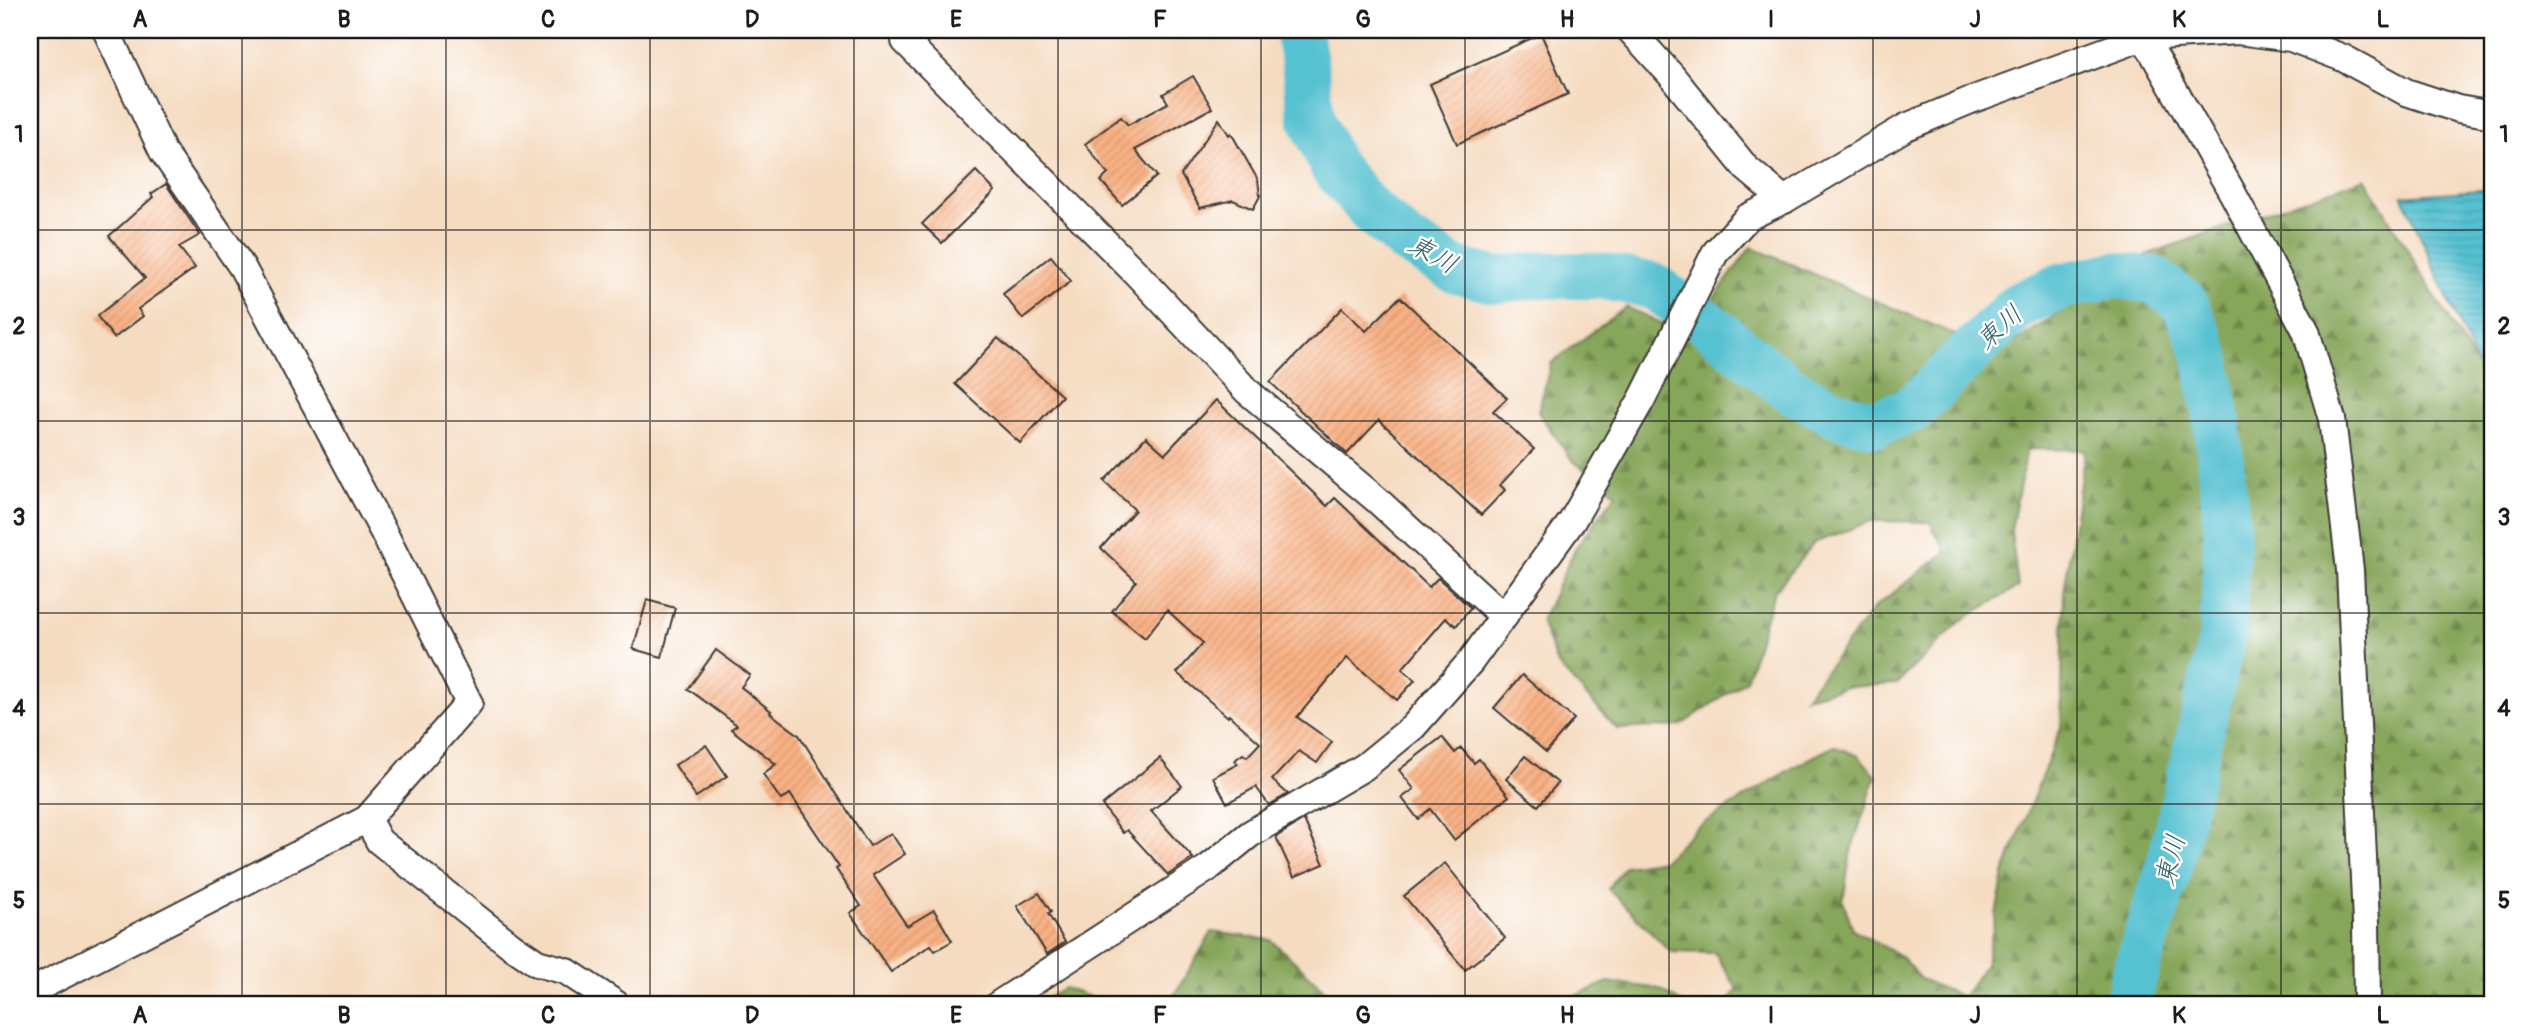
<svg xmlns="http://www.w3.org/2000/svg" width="2523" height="1034" font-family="Pangolin,'Klee One',sans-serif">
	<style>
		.forest { fill: url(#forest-firs); stroke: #51613b; stroke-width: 2 }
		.water { fill: url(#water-rules); stroke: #396e76; stroke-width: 2 }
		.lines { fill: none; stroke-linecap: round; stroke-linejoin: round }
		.river { stroke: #56c1d1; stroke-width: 47 }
		.building { fill: url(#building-hatch) }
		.minor-casing { stroke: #3d3935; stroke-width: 30 }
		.minor { stroke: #fff; stroke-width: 26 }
		.grid { fill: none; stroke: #1c1c1c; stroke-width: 2; stroke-opacity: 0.55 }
		.labels { text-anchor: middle; stroke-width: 5; stroke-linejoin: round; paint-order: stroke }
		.water-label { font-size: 26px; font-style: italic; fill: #335e64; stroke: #fff }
		.neatline { fill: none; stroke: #1c1c1c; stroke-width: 2.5 }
		.grid-label { font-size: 23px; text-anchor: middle; font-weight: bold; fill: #1c1c1c }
	</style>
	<defs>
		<pattern id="forest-firs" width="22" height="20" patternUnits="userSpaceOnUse" patternTransform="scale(1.75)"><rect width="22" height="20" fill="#86a65a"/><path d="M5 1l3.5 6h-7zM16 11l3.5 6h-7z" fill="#6d864a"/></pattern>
		<pattern id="water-rules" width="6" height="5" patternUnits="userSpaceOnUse" patternTransform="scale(1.75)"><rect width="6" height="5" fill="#56c1d1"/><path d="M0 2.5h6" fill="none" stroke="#4aa5b3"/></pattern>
		<pattern id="building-hatch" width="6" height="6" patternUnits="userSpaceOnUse" patternTransform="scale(1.75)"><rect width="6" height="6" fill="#f9b184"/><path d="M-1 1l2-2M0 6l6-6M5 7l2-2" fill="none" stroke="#d59871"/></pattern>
	</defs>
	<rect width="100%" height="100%" fill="#fff"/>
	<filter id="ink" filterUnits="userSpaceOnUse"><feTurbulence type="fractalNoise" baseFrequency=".0143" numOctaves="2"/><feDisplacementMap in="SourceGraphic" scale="14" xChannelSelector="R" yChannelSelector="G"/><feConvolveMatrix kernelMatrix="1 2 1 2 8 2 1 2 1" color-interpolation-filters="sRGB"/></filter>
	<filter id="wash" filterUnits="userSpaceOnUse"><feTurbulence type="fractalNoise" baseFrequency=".00686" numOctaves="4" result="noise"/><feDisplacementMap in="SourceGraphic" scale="28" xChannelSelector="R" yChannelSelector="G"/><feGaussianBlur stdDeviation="1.57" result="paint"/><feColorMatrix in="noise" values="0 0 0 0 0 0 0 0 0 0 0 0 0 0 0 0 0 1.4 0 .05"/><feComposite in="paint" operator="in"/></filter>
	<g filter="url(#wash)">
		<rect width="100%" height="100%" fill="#f5dcc1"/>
		<g class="forest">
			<path d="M 2365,178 L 2493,394 L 2493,1004 L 1726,1004 L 1737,989 L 1715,953 L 1671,952 L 1608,889 L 1625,866 L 1664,860 L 1697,827 L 1797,765 L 1834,746 L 1859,756 L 1876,776 L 1851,851 L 1843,901 L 1853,929 L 1902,957 L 1920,979 L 1963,997 L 1986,963 L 2005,870 L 2061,727 L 2064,592 L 2085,450 L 2027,449 L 2011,530 L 2018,587 L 1961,621 L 1896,684 L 1847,687 L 1805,697 L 1875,607 L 1946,552 L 1930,522 L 1871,521 L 1814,543 L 1774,592 L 1746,680 L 1680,726 L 1617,729 L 1557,664 L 1541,621 L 1576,547 L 1616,494 L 1572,460 L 1538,412 L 1551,363 L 1626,307 L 1687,335 L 1751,247 L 1998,353 L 2149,254 Z"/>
			<path d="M 1212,932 L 1271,940 L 1323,988 L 1332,1004 L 1174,1004 L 1173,997 Z"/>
			<path d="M 1608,982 L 1660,989 L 1683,1004 L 1556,1004 Z"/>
			<path d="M 1064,988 L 1102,1001 L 1104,1004 L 1039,1004 Z"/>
		</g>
		<path class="water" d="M 2493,189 L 2493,368 L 2483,379 L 2403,196 Z"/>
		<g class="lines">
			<path class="river" d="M 1297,30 L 1303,53 L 1312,120 L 1333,167 L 1371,211 L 1405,240 L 1455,270 L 1495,280 L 1540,275 L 1602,276 L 1653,286 L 1708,324 L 1791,390 L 1837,414 L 1875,424 L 1914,408 L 2019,305 L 2062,286 L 2114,275 L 2154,280 L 2184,302 L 2205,349 L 2216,413 L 2227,528 L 2223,634 L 2169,868 L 2133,980 L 2128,1004"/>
		</g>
		<g id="blocks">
			<g class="building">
				<path d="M 1541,34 L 1568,94 L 1457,144 L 1430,84 Z"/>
				<path d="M 1193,76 L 1212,108 L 1135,150 L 1157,176 L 1122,205 L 1101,181 L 1108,174 L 1085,144 L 1121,117 L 1128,125 L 1168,103 L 1163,94 Z"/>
				<path d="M 1219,119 L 1229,135 L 1231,133 L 1258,180 L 1260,196 L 1253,209 L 1233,200 L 1200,208 L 1181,175 Z"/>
				<path d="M 976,171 L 995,191 L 942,243 L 922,224 Z"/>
				<path d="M 166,184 L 200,235 L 179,247 L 195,268 L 138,309 L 143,316 L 114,338 L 97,316 L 145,278 L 109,236 L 153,197 L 151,194 Z"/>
				<path d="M 1051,256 L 1071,281 L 1023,319 L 1003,294 Z"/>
				<path d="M 1400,297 L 1507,398 L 1493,411 L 1534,449 L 1500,485 L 1505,490 L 1481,515 L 1379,420 L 1347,454 L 1270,382 L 1342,308 L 1366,331 Z"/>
				<path d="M 998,338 L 1062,396 L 1020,443 L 955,384 Z"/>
				<path d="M 1216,400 L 1327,506 L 1335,498 L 1429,587 L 1438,578 L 1471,608 L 1456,626 L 1446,618 L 1402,669 L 1415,680 L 1397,700 L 1347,658 L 1297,717 L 1332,742 L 1317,763 L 1299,751 L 1272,780 L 1288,794 L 1269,805 L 1256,787 L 1227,803 L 1213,777 L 1238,764 L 1235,760 L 1243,754 L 1247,757 L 1260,743 L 1229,715 L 1228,717 L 1177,673 L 1203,643 L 1167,610 L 1145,638 L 1112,611 L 1136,581 L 1101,548 L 1135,510 L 1104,481 L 1146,437 L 1165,454 Z"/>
				<path d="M 647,600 L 675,608 L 662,657 L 633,649 Z"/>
				<path d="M 716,650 L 750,675 L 741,687 L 771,711 L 770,713 L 799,735 L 870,846 L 891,833 L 905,854 L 873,875 L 907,926 L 934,910 L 952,941 L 935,951 L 931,945 L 891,972 L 850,913 L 861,906 L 836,869 L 839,867 L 790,794 L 781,800 L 763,774 L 776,764 L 731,729 L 737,725 L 688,689 Z"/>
				<path d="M 1522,675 L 1574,719 L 1546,752 L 1494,708 Z"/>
				<path d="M 1442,737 L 1455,753 L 1461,748 L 1474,763 L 1479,759 L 1509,796 L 1454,840 L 1430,809 L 1418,819 L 1402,798 L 1414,789 L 1399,770 Z"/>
				<path d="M 706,745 L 727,776 L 696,797 L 675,765 Z"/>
				<path d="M 1525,756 L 1558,783 L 1538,806 L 1506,779 Z"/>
				<path d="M 1160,758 L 1182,786 L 1151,811 L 1193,858 L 1168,875 L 1127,830 L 1123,833 L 1102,805 Z"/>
				<path d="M 1304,820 L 1324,864 L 1294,877 L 1276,837 Z"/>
				<path d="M 1445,863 L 1505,938 L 1465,970 L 1404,896 Z"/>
				<path d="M 1039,893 L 1051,912 L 1048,914 L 1065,942 L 1047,954 L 1017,906 Z"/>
			</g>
		</g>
	</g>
	<g filter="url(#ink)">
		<use href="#blocks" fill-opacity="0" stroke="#3d3935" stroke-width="2"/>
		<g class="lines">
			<defs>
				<g id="minor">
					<path d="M 920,30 L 905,41 L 1136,273 L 1247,391 L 1377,500 L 1504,617"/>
					<path d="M 1630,30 L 1671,75 L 1746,168 L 1784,200"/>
					<path d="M 2140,30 L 2232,192 L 2306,331 L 2332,419 L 2350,570 L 2366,923 L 2367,1004"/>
					<path d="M 367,819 L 379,841 L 512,946 L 537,963 L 566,971 L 616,1004"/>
					<path d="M 30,992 L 367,819 L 469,703 L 384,533 L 242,267 L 163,152 L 106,30"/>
					<path d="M 999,1004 L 1208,868 L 1250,834 L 1364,767 L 1413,727 L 1471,661 L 1572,521 L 1642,399 L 1715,253 L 1748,217 L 1784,200 L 1906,127 L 1971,100 L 2144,37 L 2238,31 L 2291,38 L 2343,58 L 2406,92 L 2458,109 L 2493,115"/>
				</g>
			</defs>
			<use href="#minor" class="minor-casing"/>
			<use href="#minor" class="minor"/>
		</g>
	</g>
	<path class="grid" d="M 242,30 L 242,1004M 446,30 L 446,1004M 650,30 L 650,1004M 854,30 L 854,1004M 1058,30 L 1058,1004M 1261,30 L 1261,1004M 1465,30 L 1465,1004M 1669,30 L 1669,1004M 1873,30 L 1873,1004M 2077,30 L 2077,1004M 2281,30 L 2281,1004M 30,230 L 2493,230M 30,421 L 2493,421M 30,613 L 2493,613M 30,804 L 2493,804"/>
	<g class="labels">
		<g class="water-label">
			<text transform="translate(1433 254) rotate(29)" y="9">東川</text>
			<text transform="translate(1999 327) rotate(-42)" y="9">東川</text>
			<text transform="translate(2170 860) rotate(-76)" y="9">東川</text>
		</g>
	</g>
	<rect width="2523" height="1034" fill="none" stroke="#fff" stroke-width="77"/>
	<rect x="38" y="38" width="2446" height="958" class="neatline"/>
	<g class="grid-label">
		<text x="140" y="27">A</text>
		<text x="344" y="27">B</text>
		<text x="548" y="27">C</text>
		<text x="752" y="27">D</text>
		<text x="956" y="27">E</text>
		<text x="1160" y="27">F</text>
		<text x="1363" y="27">G</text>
		<text x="1567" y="27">H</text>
		<text x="1771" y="27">I</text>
		<text x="1975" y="27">J</text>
		<text x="2179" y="27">K</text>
		<text x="2383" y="27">L</text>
		<text x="19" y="142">1</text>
		<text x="2504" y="142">1</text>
		<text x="19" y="334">2</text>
		<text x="2504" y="334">2</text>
		<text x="19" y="525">3</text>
		<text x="2504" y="525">3</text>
		<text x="19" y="716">4</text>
		<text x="2504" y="716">4</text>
		<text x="19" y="908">5</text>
		<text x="2504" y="908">5</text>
		<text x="140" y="1023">A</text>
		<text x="344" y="1023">B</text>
		<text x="548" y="1023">C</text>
		<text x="752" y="1023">D</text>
		<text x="956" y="1023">E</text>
		<text x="1160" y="1023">F</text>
		<text x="1363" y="1023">G</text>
		<text x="1567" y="1023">H</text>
		<text x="1771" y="1023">I</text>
		<text x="1975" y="1023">J</text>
		<text x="2179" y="1023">K</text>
		<text x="2383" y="1023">L</text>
	</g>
</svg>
